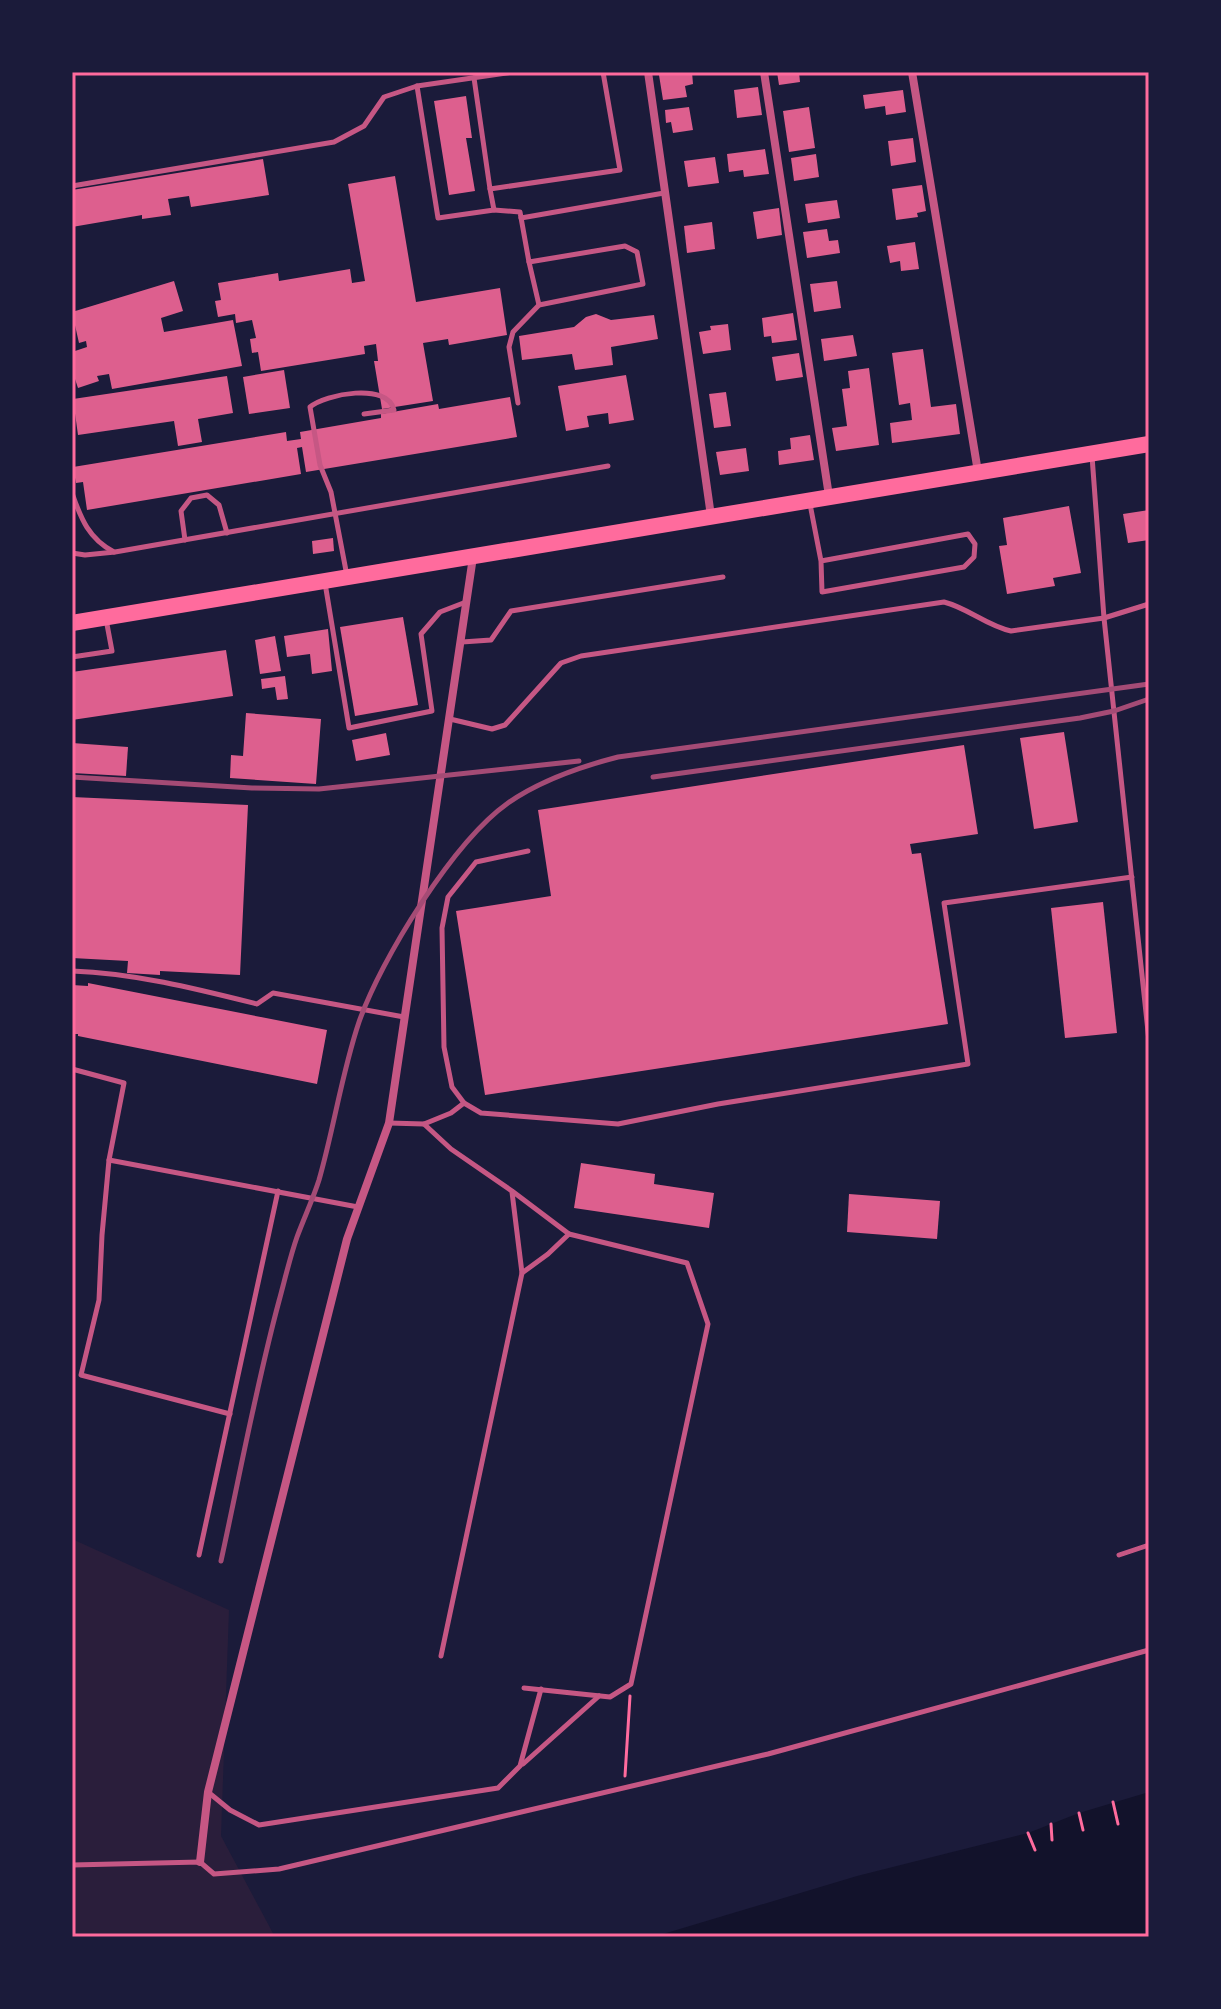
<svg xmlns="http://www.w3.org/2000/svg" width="1221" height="2009" font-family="'Titillium Web',sans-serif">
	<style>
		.green { fill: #2a1e3b }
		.water { fill: #12122b }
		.building { fill: #dd5f8e }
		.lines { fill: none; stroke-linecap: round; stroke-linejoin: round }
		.path { stroke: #ff6b9d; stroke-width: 3 }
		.service { stroke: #c65784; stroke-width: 5 }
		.minor { stroke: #c65784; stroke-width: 8 }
		.primary { stroke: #ff6b9d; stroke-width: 16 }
		.rail { stroke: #a44b75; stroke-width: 5 }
		.neatline { fill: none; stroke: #ff6b9d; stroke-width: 3 }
	</style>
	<rect width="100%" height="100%" fill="#1b1b3a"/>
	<path class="green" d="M 72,1539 L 229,1610 L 221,1836 L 275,1937 L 72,1937 Z"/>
	<path class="water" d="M 1149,1792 L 1149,1937 L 653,1937 L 857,1876 L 1028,1833 L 1079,1813 Z"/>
	<g class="building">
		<path d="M 679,72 L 692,72 L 693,84 L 685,86 L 687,97 L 663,100 L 659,75 Z"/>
		<path d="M 777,72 L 799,72 L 800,82 L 779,85 Z"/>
		<path d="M 758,87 L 762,115 L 737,118 L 734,90 Z"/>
		<path d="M 903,90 L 906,112 L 886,115 L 885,106 L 865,109 L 863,95 Z"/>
		<path d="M 466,96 L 472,138 L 466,138 L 475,191 L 449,195 L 434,101 Z"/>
		<path d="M 689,107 L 693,130 L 673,133 L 671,122 L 666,123 L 665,110 Z"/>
		<path d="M 809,107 L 815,148 L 789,152 L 783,111 Z"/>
		<path d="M 913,138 L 916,162 L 891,166 L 888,141 Z"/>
		<path d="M 765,149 L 769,174 L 744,177 L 743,170 L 729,172 L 727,154 Z"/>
		<path d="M 816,154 L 819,177 L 794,181 L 791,158 Z"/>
		<path d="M 715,157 L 719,183 L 688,187 L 684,161 Z"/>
		<path d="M 263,159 L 269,195 L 191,207 L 189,196 L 168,199 L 171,215 L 142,219 L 142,215 L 72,227 L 72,190 Z"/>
		<path d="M 395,176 L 416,302 L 500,288 L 507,335 L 449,345 L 448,339 L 423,343 L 433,401 L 382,409 L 374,361 L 378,361 L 376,344 L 364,346 L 365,354 L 261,371 L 258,352 L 252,353 L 250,339 L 256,338 L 252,320 L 236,323 L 235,314 L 218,317 L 215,301 L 221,300 L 218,283 L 278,273 L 279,281 L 350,269 L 352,283 L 365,281 L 348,184 Z"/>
		<path d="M 922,185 L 926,211 L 917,213 L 918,217 L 896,220 L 892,189 Z"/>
		<path d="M 837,200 L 840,218 L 808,223 L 805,204 Z"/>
		<path d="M 779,208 L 782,235 L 757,239 L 753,212 Z"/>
		<path d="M 712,222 L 715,249 L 687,253 L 684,226 Z"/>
		<path d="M 827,229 L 829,241 L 838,240 L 840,253 L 807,258 L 803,232 Z"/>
		<path d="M 915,242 L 919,269 L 901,271 L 900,261 L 890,263 L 887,246 Z"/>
		<path d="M 174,281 L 183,311 L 161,318 L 164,332 L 233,320 L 242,366 L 112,389 L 109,374 L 97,376 L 99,381 L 78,388 L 72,370 L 72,352 L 87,347 L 86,341 L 79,343 L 72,312 Z"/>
		<path d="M 837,281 L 841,308 L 814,312 L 810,284 Z"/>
		<path d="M 793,313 L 797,340 L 772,343 L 771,336 L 764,337 L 762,318 Z"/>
		<path d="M 596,314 L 611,320 L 654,315 L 658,339 L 611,347 L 613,365 L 575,370 L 572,354 L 522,360 L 519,336 L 574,327 L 586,317 Z"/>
		<path d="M 728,324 L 731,350 L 703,354 L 699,332 L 711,330 L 710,326 Z"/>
		<path d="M 853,335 L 857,356 L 824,361 L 821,339 Z"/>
		<path d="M 923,349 L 931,407 L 956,404 L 960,434 L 892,443 L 890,423 L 912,420 L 910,403 L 899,405 L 892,353 Z"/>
		<path d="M 799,353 L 803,377 L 776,381 L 772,357 Z"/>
		<path d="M 869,368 L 879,445 L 836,451 L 832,428 L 847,426 L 842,389 L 850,388 L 848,371 Z"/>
		<path d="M 284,370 L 290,408 L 249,414 L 243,377 Z"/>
		<path d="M 626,375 L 634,420 L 609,424 L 608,413 L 587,416 L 589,427 L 566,431 L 558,386 Z"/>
		<path d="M 227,376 L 233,413 L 198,419 L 202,442 L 178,446 L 174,421 L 78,435 L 73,399 Z"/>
		<path d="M 726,392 L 731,426 L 714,428 L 709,394 Z"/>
		<path d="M 510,397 L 517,437 L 306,472 L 302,447 L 297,448 L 301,474 L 87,510 L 83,482 L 76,483 L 73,467 L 286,432 L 287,441 L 301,439 L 300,432 L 381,418 L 381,414 L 438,404 L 439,409 Z"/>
		<path d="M 810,435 L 814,460 L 779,465 L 778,451 L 791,449 L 790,438 Z"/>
		<path d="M 746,448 L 749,471 L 720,475 L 716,452 Z"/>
		<path d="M 1069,506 L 1081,573 L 1053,578 L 1055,586 L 1007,594 L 999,546 L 1007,545 L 1003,518 Z"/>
		<path d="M 1149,510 L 1149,540 L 1128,543 L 1123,514 Z"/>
		<path d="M 333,538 L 334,551 L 313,554 L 312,541 Z"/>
		<path d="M 403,617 L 418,705 L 355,716 L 340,627 Z"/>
		<path d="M 328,629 L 332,671 L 312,674 L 310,654 L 287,657 L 284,636 Z"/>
		<path d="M 275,636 L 281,671 L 260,674 L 255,640 Z"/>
		<path d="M 226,650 L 233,696 L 72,720 L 72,672 Z"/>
		<path d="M 285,676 L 288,699 L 277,700 L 275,687 L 262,689 L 261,679 Z"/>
		<path d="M 246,713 L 321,719 L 316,784 L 230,778 L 231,755 L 243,756 Z"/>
		<path d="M 1064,732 L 1078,822 L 1034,829 L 1020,738 Z"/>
		<path d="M 386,733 L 390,755 L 356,761 L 352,740 Z"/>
		<path d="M 72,743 L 128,747 L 126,776 L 72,773 Z"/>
		<path d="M 964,745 L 978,834 L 910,844 L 912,854 L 921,853 L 948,1024 L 485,1095 L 456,911 L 551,896 L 538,810 Z"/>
		<path d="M 72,797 L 248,805 L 240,975 L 160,971 L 160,975 L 127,973 L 128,961 L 72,958 Z"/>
		<path d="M 1103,902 L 1117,1033 L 1065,1038 L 1051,908 Z"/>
		<path d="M 88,983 L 327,1030 L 317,1084 L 78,1036 L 78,1034 L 72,1034 L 72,985 L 88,986 Z"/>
		<path d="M 581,1163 L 655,1174 L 654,1184 L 714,1193 L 709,1228 L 574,1208 Z"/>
		<path d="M 849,1194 L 940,1201 L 937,1239 L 847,1232 Z"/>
	</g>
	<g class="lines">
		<g class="path">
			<path d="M 625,1776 L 630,1696"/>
			<path d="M 1113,1802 L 1118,1824"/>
			<path d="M 1079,1813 L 1083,1830"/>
			<path d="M 1051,1824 L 1052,1840"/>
			<path d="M 1028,1833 L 1035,1850"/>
		</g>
		<g class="service">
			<path d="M 474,78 L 490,189 L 620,170 L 603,72"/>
			<path d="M 417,86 L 438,218 L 494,210 L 490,189"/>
			<path d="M 72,186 L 334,142 L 364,126 L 384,97 L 417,86 L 513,72"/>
			<path d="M 494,210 L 520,212 L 529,262 L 625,246 L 637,252 L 643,284 L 539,305 L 513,332 L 509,347 L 518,403"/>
			<path d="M 521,218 L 664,193"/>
			<path d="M 529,262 L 539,305"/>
			<path d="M 1092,456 L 1104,618 L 1149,1041"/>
			<path d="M 72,493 C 81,519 89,539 114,552"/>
			<path d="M 810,504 L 821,561 L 822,592 L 964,567 L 974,557 L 975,544 L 968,534 L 821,561"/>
			<path d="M 185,540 L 181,511 L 191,498 L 207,495 L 219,505 L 227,533"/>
			<path d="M 72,553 L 85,555 L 115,552 L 608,466"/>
			<path d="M 347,576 L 331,492 L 320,465 L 310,407 C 325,394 388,382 394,410 L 364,414"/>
			<path d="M 325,583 L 349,728 L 432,711 L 421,634 L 440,612 L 466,602"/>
			<path d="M 462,642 L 491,640 L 511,611 L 723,577"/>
			<path d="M 72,657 L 112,651 L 106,619"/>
			<path d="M 450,719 L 492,729 L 505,725 L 561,663 L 581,656 L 944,602 C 968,608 987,626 1011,631 L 1104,618 L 1149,604"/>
			<path d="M 72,971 C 134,973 197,989 257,1004 L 273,993 L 404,1017"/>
			<path d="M 72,1069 L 124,1083 L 109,1160 L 358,1207"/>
			<path d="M 464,1103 L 452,1087 L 444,1047 L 442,928 L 448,897 L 476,862 L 528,851"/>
			<path d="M 389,1123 L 424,1124 L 451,1149 L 512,1191 L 569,1234 L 687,1263 L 708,1324 L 631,1684 L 610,1697 L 524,1688"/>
			<path d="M 424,1124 L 451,1113 L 464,1103 L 481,1113 L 618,1124 L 718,1104 L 968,1064 L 944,903 L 1132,877"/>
			<path d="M 109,1160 L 102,1235 L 99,1300 L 81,1375 L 230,1414"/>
			<path d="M 512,1192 L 522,1273 L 548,1254 L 569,1234"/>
			<path d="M 199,1555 L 278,1191"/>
			<path d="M 1119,1555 L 1149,1545"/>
			<path d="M 441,1656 L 522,1273"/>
			<path d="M 523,1764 L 599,1696"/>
			<path d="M 208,1792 L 230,1810 L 259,1825 L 498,1788 L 520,1766 L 541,1689"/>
			<path d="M 72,1865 L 200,1862 L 214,1874 L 279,1869 L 768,1754 L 1149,1650"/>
		</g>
		<g class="minor">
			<path d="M 648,72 L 711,516"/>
			<path d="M 764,72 L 829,496"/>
			<path d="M 912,72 L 978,472"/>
			<path d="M 200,1862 L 208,1792 L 347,1239 L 389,1123 L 473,557"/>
		</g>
		<path class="primary" d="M 72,623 L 1149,444"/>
		<g class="rail">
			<path d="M 72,777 L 252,788 L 319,789 L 579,761"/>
			<path d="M 653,777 L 1080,718 L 1114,711 L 1149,699"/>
			<path d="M 221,1561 C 240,1474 256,1386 279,1301 C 285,1279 290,1257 297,1237 C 304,1218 313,1199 319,1180 C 334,1128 342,1072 359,1022 C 381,959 453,842 508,803 C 541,780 579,767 618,757 L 1149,684"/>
		</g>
	</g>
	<rect width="1221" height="2009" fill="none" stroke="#1b1b3a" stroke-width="148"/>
	<rect x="74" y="74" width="1073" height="1861" class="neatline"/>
</svg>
